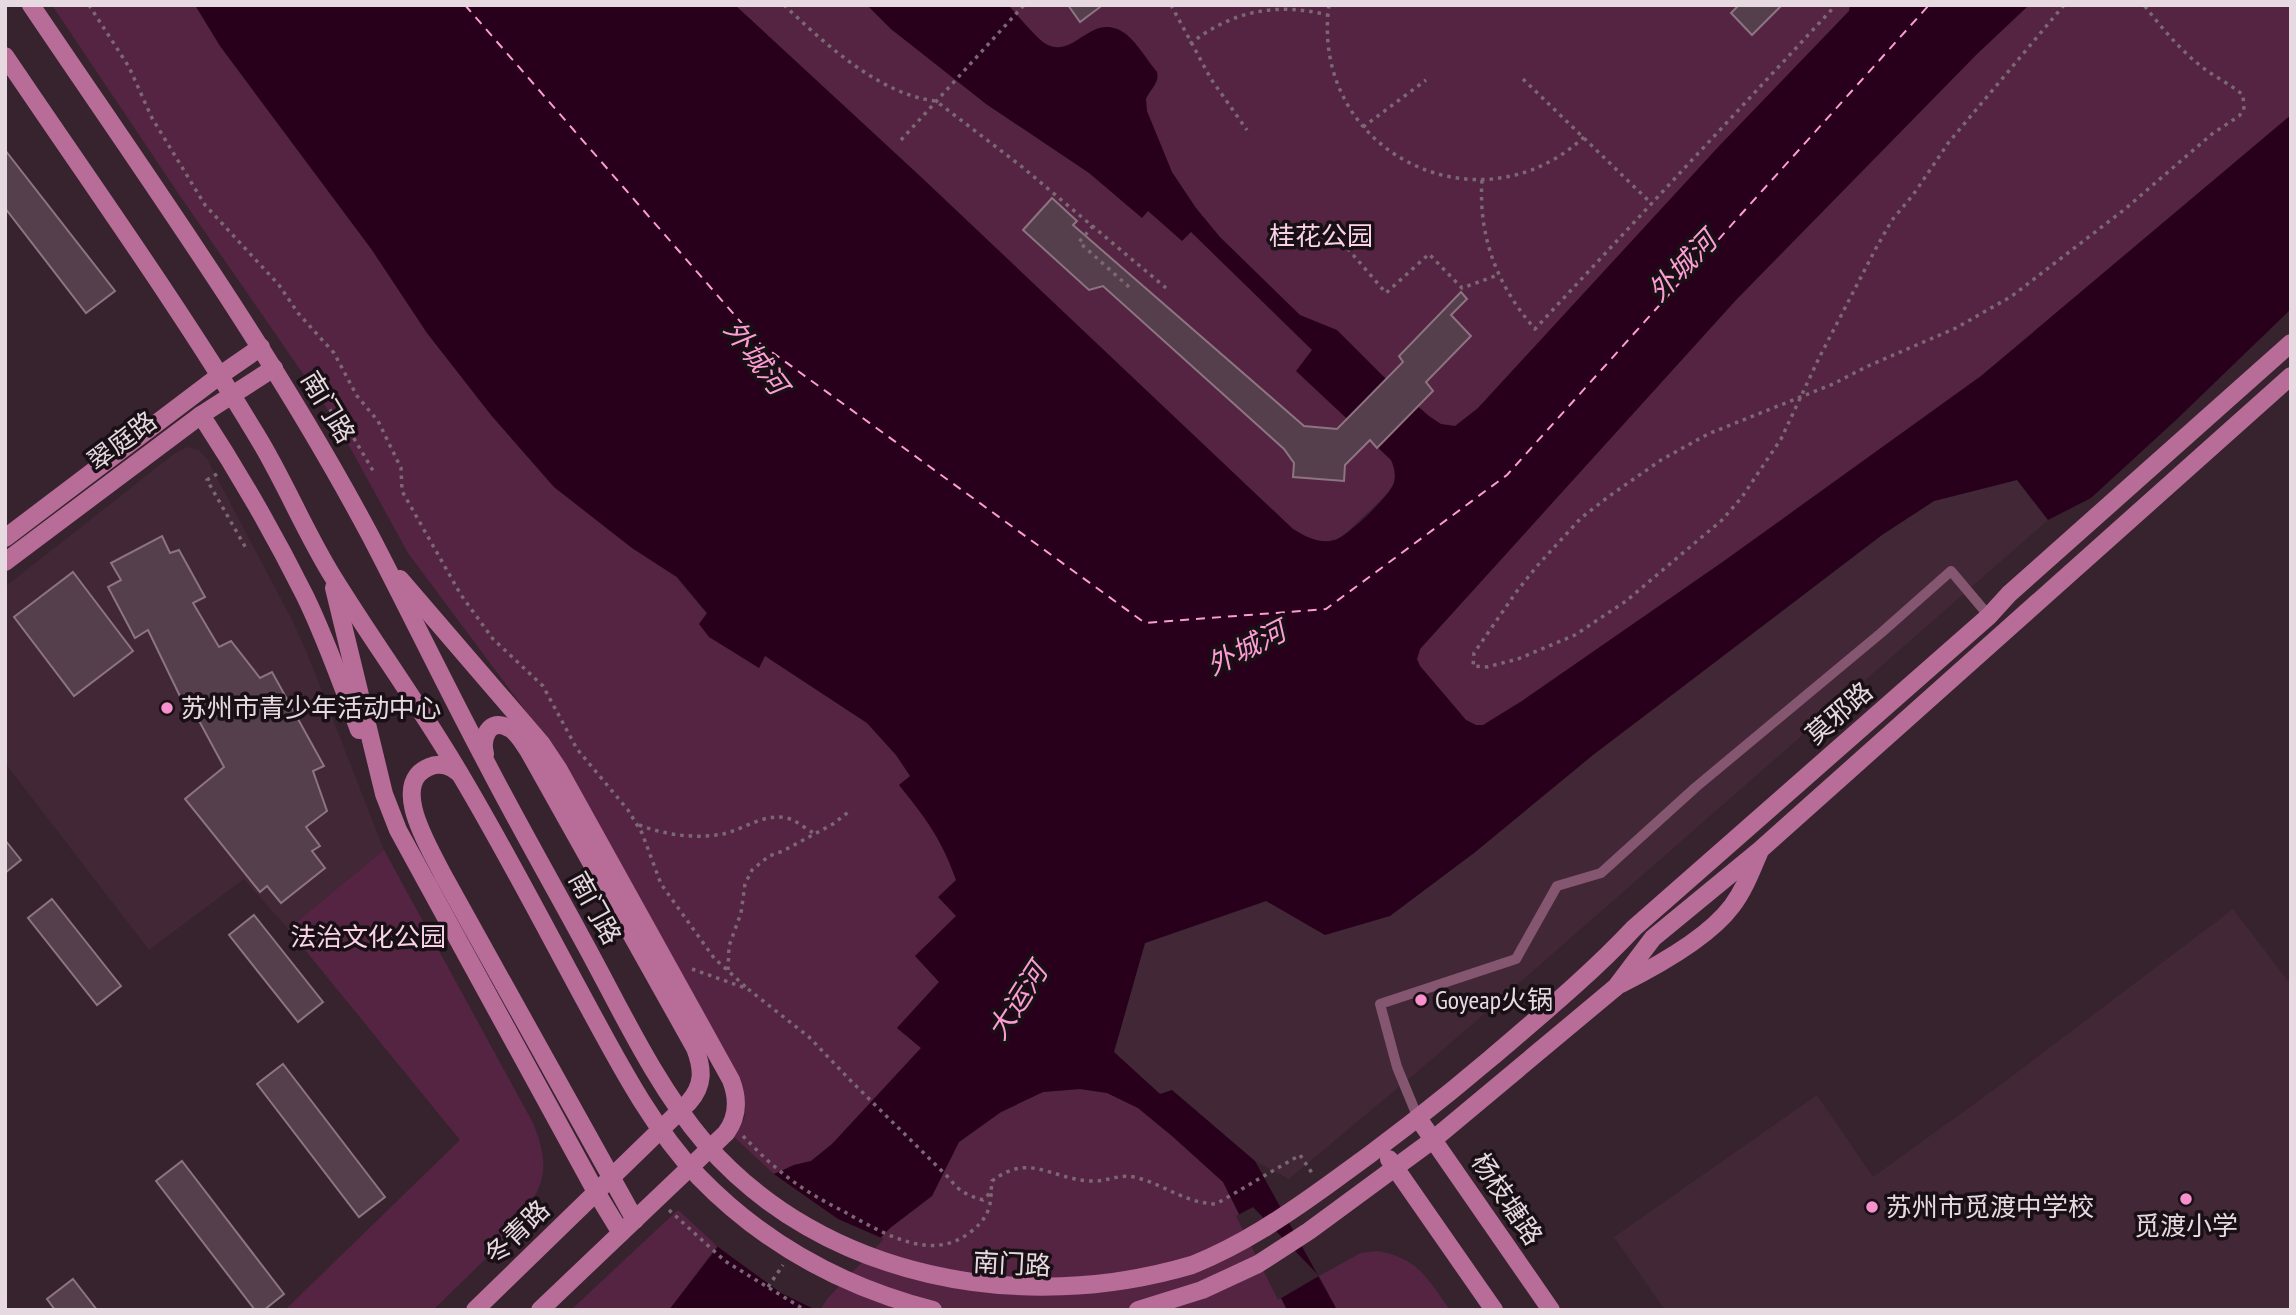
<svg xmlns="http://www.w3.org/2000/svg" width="2296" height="1315" font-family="'PT Sans Narrow','Noto Sans SC',sans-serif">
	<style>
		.built { fill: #422737 }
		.green { fill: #562443 }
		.water { fill: #29001b }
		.pier { fill: #37232e }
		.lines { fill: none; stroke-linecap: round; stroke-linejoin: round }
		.ferry { stroke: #fb9cd3; stroke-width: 2; stroke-dasharray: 9 7; stroke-linecap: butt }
		.building { fill: #563f4c; stroke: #8c7481; stroke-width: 2 }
		.path { stroke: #7a6872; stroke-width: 3.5; stroke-dasharray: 3.5 5; stroke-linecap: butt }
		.lane { stroke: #855670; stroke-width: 10 }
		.secondary { stroke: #b76d98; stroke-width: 18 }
		.poi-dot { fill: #f790cd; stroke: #191015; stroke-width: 2.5 }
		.labels { text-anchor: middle; stroke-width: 7; stroke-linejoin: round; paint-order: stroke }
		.park-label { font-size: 26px; fill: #fad2e7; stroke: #191015 }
		.street-label { font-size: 26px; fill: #e7d9e0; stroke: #191015 }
		.poi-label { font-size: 26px; fill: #e7d9e0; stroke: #191015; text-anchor: start }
		.water-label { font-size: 28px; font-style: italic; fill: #fb9cd3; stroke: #191015 }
	</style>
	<rect width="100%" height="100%" fill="#37232e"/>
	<g class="built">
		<path d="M 187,447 L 199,450 L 207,459 L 291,618 L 307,653 L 384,850 L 288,929 L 244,879 L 149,950 L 5,763 L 5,587 L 174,454 Z"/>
		<path d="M 2017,480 L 2048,520 L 1437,1055 L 1289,1179 L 1255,1161 L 1172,1090 L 1160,1094 L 1114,1052 L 1145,943 L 1267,901 L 1325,935 L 1474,853 L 1593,755 L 1882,535 L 1934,501 Z"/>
		<path d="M 2233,909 L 2291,985 L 2291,1310 L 1665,1310 L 1614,1237 L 1817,1095 L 1873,1177 L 1995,1089 Z"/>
	</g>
	<g class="green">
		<path d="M 52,5 L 195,5 L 220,46 L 372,250 L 427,333 L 491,415 L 554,487 L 632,548 L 676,577 L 707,614 L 759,668 L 765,656 L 867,723 L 896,755 L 911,776 L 899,785 L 929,821 L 948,857 L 956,880 L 956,916 L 939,982 L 897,1028 L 921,1048 L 832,1144 L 811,1161 L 794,1165 L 774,1174 L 731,1134 C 742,1124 748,1120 743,1104 L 540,730 L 408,553 L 335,420 L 176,190 Z"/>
		<path d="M 735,5 L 867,5 L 891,29 L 918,50 L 955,5 L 1850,5 L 1849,11 L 1478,408 L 1345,534 C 1328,547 1310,540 1293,529 L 921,177 Z"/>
		<path d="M 2029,5 L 2291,5 L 2291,115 L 1981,376 L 1724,561 L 1522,701 L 1483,725 L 1476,725 L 1466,720 L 1420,666 L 1417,659 L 1420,649 L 1736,300 L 1976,55 Z"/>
		<path d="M 384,850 L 534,1125 C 540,1142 546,1159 542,1177 C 533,1219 464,1279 433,1310 L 285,1310 L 460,1140 L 288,929 Z"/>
		<path d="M 1080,1089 L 1107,1093 L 1138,1108 L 1172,1136 L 1223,1182 L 1287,1310 L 816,1310 L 826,1296 L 890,1228 L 932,1196 L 958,1143 L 1001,1112 L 1043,1092 Z"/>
		<path d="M 678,1210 L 717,1246 L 669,1310 L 571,1310 Z"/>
		<path d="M 1377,1251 C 1418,1258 1427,1278 1450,1310 L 1337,1310 L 1319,1276 L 1361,1253 Z"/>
	</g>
	<path class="water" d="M 195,5 L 735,5 L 921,177 L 1293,529 C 1306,537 1319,544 1335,540 C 1348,536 1391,495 1394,482 C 1396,474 1394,467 1391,460 L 1296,371 L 1312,350 L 1191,232 L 1182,241 L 1148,211 L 1142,218 L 1089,173 L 986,104 L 891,29 L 867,5 L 1008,5 C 1017,14 1036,38 1046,44 C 1076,60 1091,9 1126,34 C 1138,44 1147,60 1157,72 C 1160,83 1150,89 1146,99 L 1147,111 L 1172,172 L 1196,208 L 1220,237 L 1300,315 L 1337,330 L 1383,376 L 1429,416 L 1441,424 L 1455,426 L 1478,408 L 1720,145 L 1849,11 L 1850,5 L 2029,5 L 1976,55 L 1736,300 L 1420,649 L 1417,659 L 1420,666 L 1466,720 L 1476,725 L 1483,725 L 1522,701 L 1724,561 L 1981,376 L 2291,115 L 2291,309 L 2176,420 L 2091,498 L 2048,520 L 2017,480 L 1934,501 L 1882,535 L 1593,755 L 1474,853 L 1390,916 L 1325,935 L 1266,901 L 1145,943 L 1114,1052 L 1160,1094 L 1172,1090 L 1255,1161 L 1337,1310 L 1287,1310 L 1223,1182 L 1172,1136 L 1138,1108 L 1107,1093 L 1080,1089 L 1043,1092 L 1001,1112 L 959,1142 L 932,1196 L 890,1228 L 826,1296 L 816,1310 L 669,1310 L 774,1174 L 794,1165 L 811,1161 L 832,1144 L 921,1048 L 897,1028 L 939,982 L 915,956 L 956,916 L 938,897 L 956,880 C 942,840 925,817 899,785 L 910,776 L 896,755 L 867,723 L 765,656 L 759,668 L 709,637 L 699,624 L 707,613 L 677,577 L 632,548 L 554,487 L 491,415 L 427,333 L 372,250 L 220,46 Z"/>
	<g class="pier">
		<path d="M 771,1172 L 838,1219 L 884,1239 L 828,1298 L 820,1310 L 816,1310 L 781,1293 L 714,1244 Z"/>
		<path d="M 1253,1207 L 1319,1276 L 1278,1300 L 1236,1216 Z"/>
	</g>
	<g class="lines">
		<path class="ferry" d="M 465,5 L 758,342 L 1145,623 L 1326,609 L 1507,475 L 1929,5"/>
	</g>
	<g class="building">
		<path d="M 1068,5 L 1099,5 L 1100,7 L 1080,22 Z"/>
		<path d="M 1739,5 L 1782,5 L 1752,35 L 1731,13 Z"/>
		<path d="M 5,150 L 115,291 L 86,313 L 5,208 Z"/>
		<path d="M 1052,198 L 1077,221 L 1073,225 L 1304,426 L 1337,429 L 1403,362 L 1399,356 L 1461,292 L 1467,299 L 1451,315 L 1471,336 L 1426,382 L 1433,391 L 1377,448 L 1370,440 L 1345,465 L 1344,481 L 1293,477 L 1294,463 L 1284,449 L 1103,286 L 1089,290 L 1023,230 Z"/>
		<path d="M 162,536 L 170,553 L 179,550 L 205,597 L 193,603 L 219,647 L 231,641 L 260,678 L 272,672 L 324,766 L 313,771 L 327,811 L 306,827 L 320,846 L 312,851 L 325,868 L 281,903 L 267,886 L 260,892 L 185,799 L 224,767 L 197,717 L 191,719 L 148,630 L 135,638 L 108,587 L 121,580 L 111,563 Z"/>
		<path d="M 73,572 L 133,651 L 74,696 L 14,617 Z"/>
		<path d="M 5,840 L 21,860 L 5,873 Z"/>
		<path d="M 52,899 L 121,986 L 97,1005 L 28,918 Z"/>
		<path d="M 254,915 L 323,1002 L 298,1022 L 229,935 Z"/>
		<path d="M 283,1064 L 385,1197 L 359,1217 L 257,1084 Z"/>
		<path d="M 182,1161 L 284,1294 L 264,1310 L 255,1310 L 156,1181 Z"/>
		<path d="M 73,1279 L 97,1310 L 55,1310 L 47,1299 Z"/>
	</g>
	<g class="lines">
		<g class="path">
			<path d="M 89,5 L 129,67 L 152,118 L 205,205 L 279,285 L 298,313 L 334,353 L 357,396 L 378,421 L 401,468 L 402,491 L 461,595 L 493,639 L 543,686 L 577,749 L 628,810 L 642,833 L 661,884 L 714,958 L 748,989"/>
			<path d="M 784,5 C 824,43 880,95 936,101 L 1021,166 L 1166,288"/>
			<path d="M 1171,5 L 1211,79 L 1247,130"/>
			<path d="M 1329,5 C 1309,150 1477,236 1584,137"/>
			<path d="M 2064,5 L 1949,142 L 1913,195 L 1892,220 L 1875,250 L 1819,358 L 1781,439 L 1742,497 L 1722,520 L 1626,601 L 1575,635 L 1518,659 L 1487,667 L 1473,666 L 1474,653 L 1517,591 L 1537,566 L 1581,518 L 1608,497 L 1661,460 L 1708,434 L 1833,384 L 1868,366 L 1956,328 L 2012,296 L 2125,209 L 2212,134 L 2239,116 L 2244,110 L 2243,95 C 2230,84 2215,77 2202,67 C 2180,50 2161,27 2144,5"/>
			<path d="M 1190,44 C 1231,11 1277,2 1327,15"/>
			<path d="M 1523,79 L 1652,204"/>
			<path d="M 1363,127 L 1426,80"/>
			<path d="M 901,140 L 1024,5"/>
			<path d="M 1482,180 C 1478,237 1498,287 1535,329 L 1836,5"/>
			<path d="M 1093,226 L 1079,242 L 1129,287"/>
			<path d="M 1342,242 L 1386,293 L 1429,254 L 1462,288 L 1498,275"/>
			<path d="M 322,416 L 336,408 L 375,474"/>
			<path d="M 217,474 L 207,480 L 247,550"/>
			<path d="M 639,825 C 665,835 695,839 723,834 C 745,829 767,811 790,819 C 798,822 806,829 814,833"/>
			<path d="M 692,969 L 748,989 L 809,1037 L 850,1080 L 950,1179 C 959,1192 969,1196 983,1200 L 991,1192 L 992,1181 C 1030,1152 1050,1179 1091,1181 C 1106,1182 1118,1174 1134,1177 C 1164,1184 1184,1203 1216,1204 L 1300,1155 L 1312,1173"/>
			<path d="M 728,970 L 729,946 L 741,913 L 745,884 L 752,870 L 769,856 L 783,851 L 833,824 L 851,810"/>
			<path d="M 743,1136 C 753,1146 763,1157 774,1166 C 794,1184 817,1198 841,1210 C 878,1230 929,1264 969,1233 C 984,1222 991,1211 991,1193"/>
			<path d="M 669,1210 L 725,1261 L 805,1310"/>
			<path d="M 768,1287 L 783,1265"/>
		</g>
		<path class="lane" d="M 1418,1118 L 1397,1067 L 1380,1004 L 1516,959 L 1557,886 L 1601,873 L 1696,787 L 1881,633 L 1951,571 L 1989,616"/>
		<g class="secondary">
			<path d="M 31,5 C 149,180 272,351 371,537 C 410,612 447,689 487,764 C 517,822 549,878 580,935 C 619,1005 653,1082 705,1143 C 824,1280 1023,1315 1192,1265 C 1242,1245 1285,1216 1328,1185 C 1384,1145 1438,1103 1491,1058 C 1540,1016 1590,975 1634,928 L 1989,616 L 2009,594 L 2291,343"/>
			<path d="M 5,56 C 90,182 179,306 257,436 C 285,482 305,532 333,577 C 375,645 423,710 463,779 C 508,855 548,933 590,1010 C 622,1069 653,1128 699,1177 C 764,1244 843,1287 933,1310"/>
			<path d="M 201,415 C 239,473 274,534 305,596 C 326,639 342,685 359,730"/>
			<path d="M 5,538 L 219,376 L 261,347"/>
			<path d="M 5,562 L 201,415 L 274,368"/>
			<path d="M 400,579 L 541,743 L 559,770 L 731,1080 C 738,1098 738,1117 726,1133 L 540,1310"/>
			<path d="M 334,588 L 384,794 L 398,830 L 596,1192 L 621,1233"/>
			<path d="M 460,774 C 452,766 440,762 429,767 C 388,784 431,850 443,875 L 635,1220"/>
			<path d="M 1621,984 C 1655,967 1709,937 1732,906 C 1744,890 1751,872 1759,853"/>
			<path d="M 1418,1118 L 1551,1310"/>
			<path d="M 1389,1159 L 1494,1310"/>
			<path d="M 475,1310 L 689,1102 C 704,1085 703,1069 695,1048 L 528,750 C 523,743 517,732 509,728 C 489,717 481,738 485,754"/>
			<path d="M 1138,1310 L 1202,1290 L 1258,1264 L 1309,1231 L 1434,1139 L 1616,987 L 1653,938 L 1760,850 L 2291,376"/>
		</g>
	</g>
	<g class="poi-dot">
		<circle cx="167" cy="708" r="7"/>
		<circle cx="1421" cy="1000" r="7"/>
		<circle cx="2186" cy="1199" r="7"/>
		<circle cx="1872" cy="1207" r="7"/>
	</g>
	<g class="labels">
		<g class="park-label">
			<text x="1321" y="245">桂花公园</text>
			<text x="368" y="946">法治文化公园</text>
		</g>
		<g class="street-label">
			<text transform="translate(328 407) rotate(59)" y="9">南门路</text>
			<text transform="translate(122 441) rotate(-37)" y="9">翠庭路</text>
			<text transform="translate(1839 713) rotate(-41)" y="9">莫邪路</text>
			<text transform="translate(595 908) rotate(61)" y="9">南门路</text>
			<text transform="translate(1507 1199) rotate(56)" y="9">杨枝塘路</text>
			<text transform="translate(517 1232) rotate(-44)" y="9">冬青路</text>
			<text transform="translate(1012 1264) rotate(3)" y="9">南门路</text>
		</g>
		<g class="poi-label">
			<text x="181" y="717">苏州市青少年活动中心</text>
			<text x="1435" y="1009">Goyeap火锅</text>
			<text x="1886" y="1216">苏州市觅渡中学校</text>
			<text x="2186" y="1235" text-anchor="middle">觅渡小学</text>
		</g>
		<g class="water-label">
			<text transform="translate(1682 266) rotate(-46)" y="10">外城河</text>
			<text transform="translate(756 357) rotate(53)" y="10">外城河</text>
			<text transform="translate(1246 648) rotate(-27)" y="10">外城河</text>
			<text transform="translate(1017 1001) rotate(-57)" y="10">大运河</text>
		</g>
	</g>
	<rect width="2296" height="1315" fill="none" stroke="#e7d9e0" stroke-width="14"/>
</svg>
